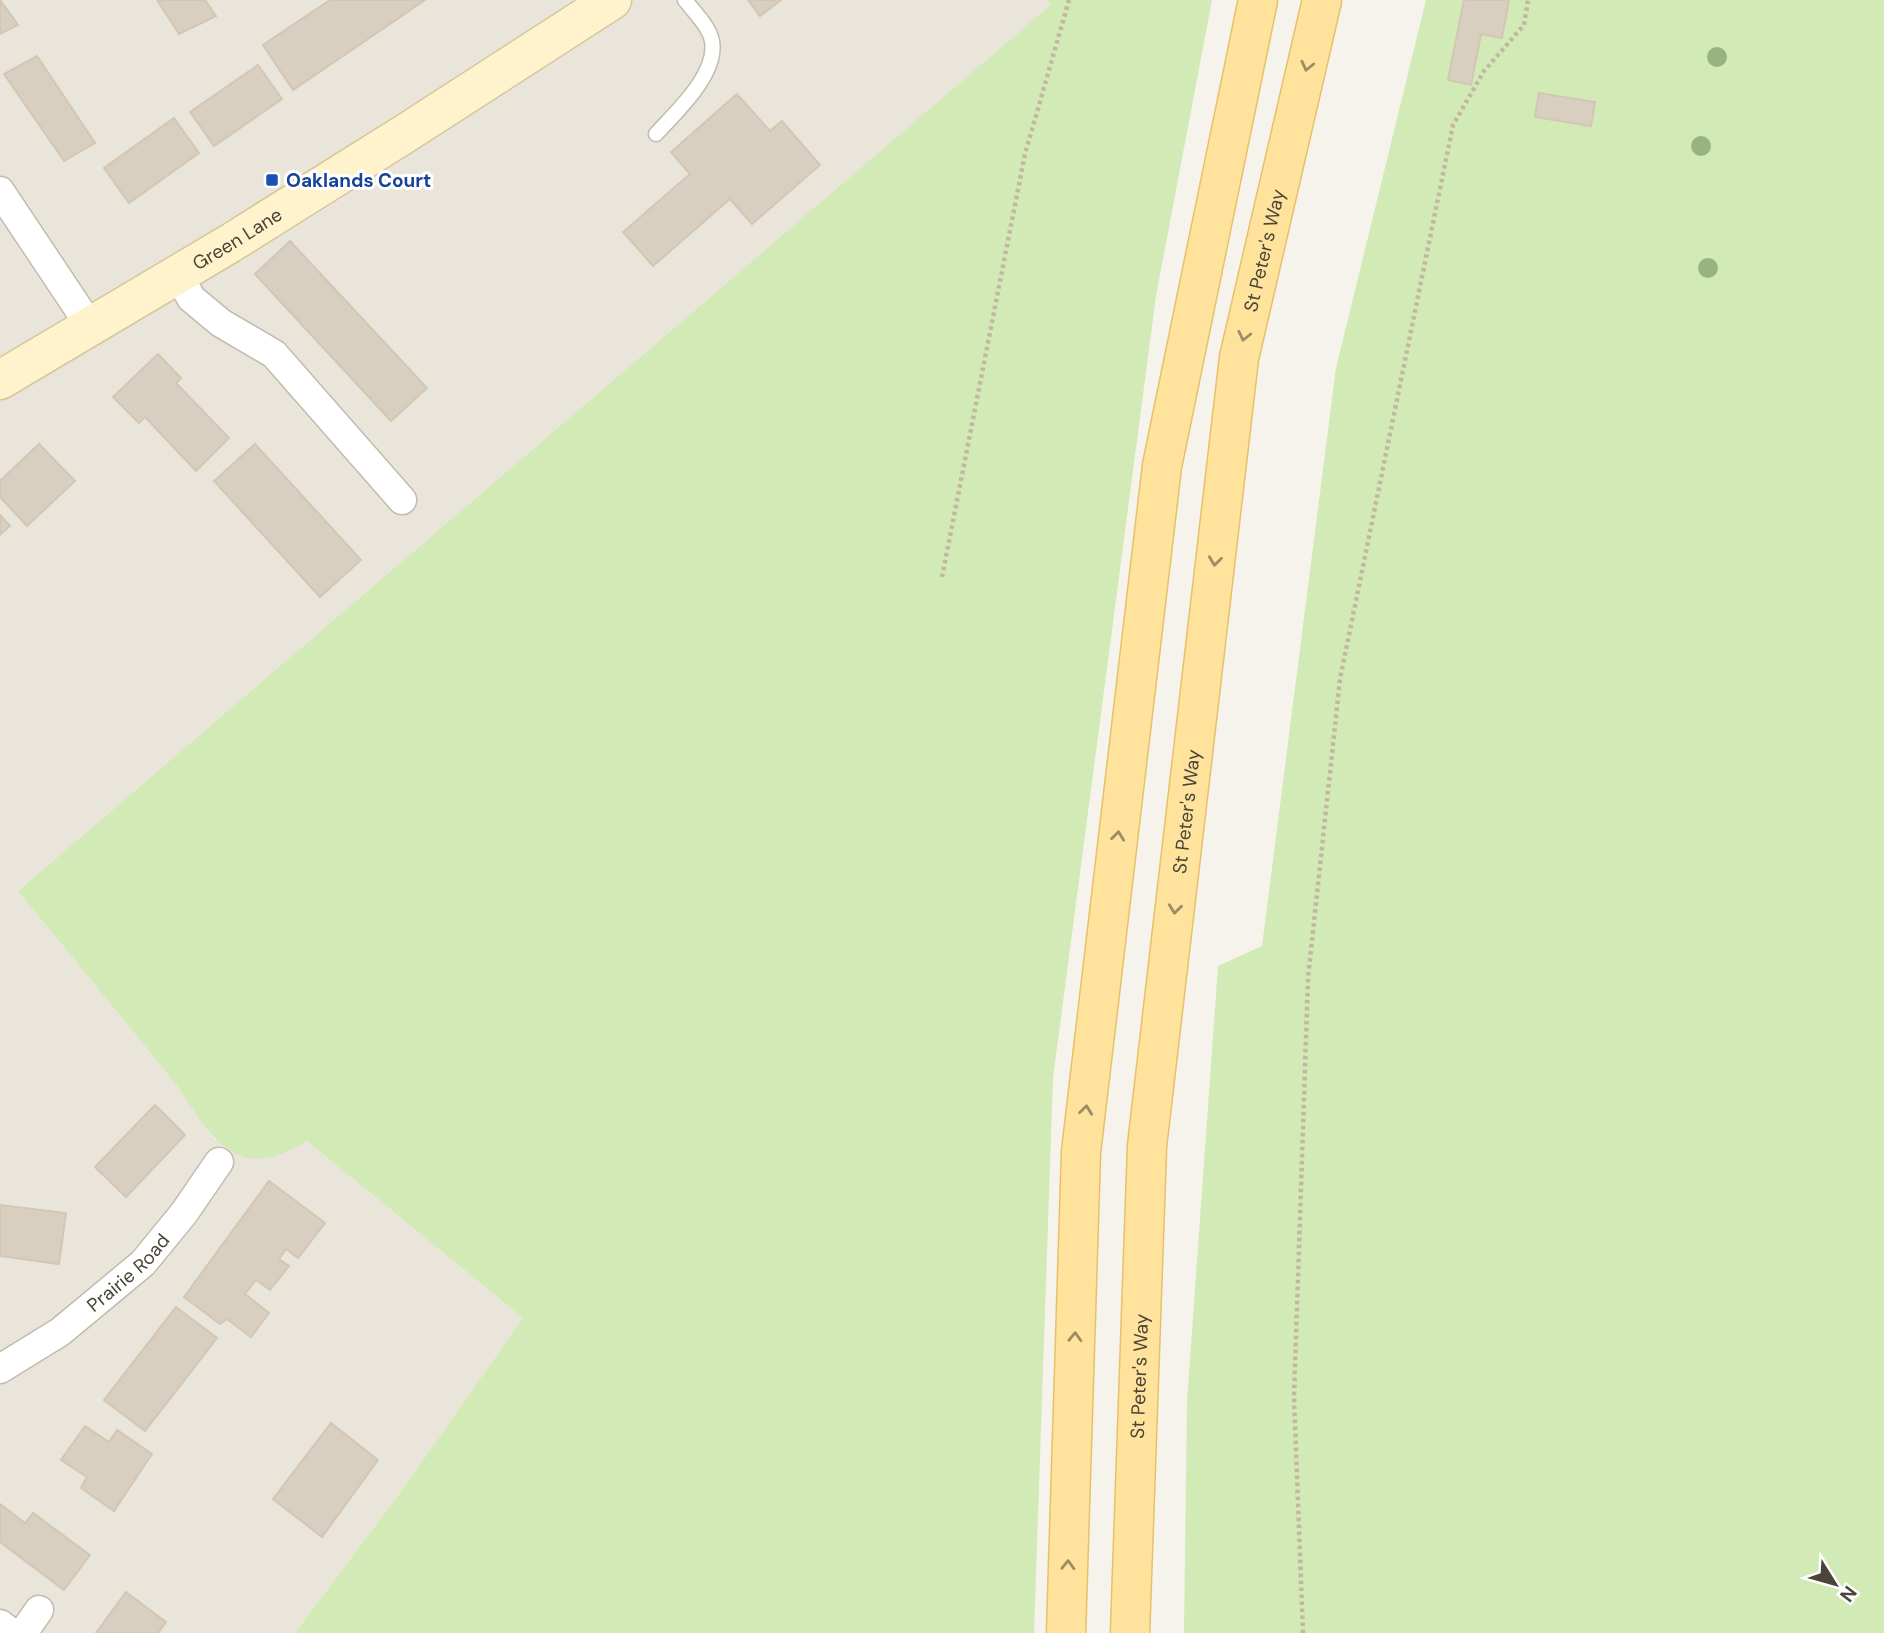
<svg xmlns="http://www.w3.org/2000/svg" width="1884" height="1633" font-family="'DM Sans',sans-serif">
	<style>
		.residential { fill: #eae5da }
		.green { fill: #d2eab5 }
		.building { fill: #d8cfc1; stroke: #d3c7b4; stroke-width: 2 }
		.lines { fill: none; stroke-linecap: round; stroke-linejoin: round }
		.lane-casing { stroke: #c2bbae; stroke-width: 17 }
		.street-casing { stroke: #c2bbae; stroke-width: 31 }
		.secondary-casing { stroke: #d6c79b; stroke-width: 41 }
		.primary-casing { stroke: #e6c16a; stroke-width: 41 }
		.path { stroke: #c4b79f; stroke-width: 4.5; stroke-dasharray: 3.5 3.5; stroke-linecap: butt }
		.lane { stroke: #fff; stroke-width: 14 }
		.street { stroke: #fff; stroke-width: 28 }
		.secondary { stroke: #fff3cd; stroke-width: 38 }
		.primary { stroke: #ffe39c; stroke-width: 38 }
		.tree { fill: #97b381 }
		.oneway { stroke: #9c8c66 }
		.transit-dot { fill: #1a4fb4; stroke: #fff; stroke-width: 2.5 }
		.labels { text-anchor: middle; stroke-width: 6; stroke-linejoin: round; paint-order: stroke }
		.transit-label { font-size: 19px; font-weight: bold; fill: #164399; stroke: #fff; text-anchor: start }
		.street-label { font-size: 19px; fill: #4b4439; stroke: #fff }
	</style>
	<rect width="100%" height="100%" fill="#f6f3ec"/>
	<path class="residential" d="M 0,0 L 1047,0 L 1052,5 L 18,891 L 174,1081 L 215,1140 L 302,1144 L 307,1141 L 523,1318 L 402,1490 L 295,1633 L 0,1633 Z"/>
	<g class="green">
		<path d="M 1047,0 L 1212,0 L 1156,296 L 1053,1078 L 1034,1633 L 295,1633 L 402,1490 L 523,1318 L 307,1141 C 286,1153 261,1166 237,1154 C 206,1139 192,1104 171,1078 C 120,1015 69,953 18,891 L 1051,5 Z"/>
		<path d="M 1426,0 L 1884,0 L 1884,1633 L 1184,1633 L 1187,1401 L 1218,966 L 1262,946 L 1336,368 Z"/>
	</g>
	<g class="building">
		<path d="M 0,0 L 18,25 L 0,34 Z"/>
		<path d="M 157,0 L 205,0 L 216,16 L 179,34 Z"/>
		<path d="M 330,0 L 425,0 L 293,90 L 263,45 Z"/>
		<path d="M 748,0 L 781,0 L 760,16 Z"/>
		<path d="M 1464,0 L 1509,0 L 1502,38 L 1481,34 L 1471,85 L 1448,80 Z"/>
		<path d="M 37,56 L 95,143 L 64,161 L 4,74 Z"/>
		<path d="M 258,65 L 282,99 L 214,146 L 190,112 Z"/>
		<path d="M 1539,93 L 1595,102 L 1591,126 L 1535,117 Z"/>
		<path d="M 737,94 L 770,131 L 782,121 L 820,165 L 752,224 L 730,199 L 653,266 L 623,232 L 690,174 L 671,152 Z"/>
		<path d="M 174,118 L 199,153 L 129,203 L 104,168 Z"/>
		<path d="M 290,241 L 427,388 L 391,421 L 255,274 Z"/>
		<path d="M 158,354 L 181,378 L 176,383 L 229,438 L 196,471 L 145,417 L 139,423 L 113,397 Z"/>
		<path d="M 39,444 L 75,481 L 27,526 L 0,497 L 0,481 Z"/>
		<path d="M 255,444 L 361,560 L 320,597 L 214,481 Z"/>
		<path d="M 0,515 L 10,526 L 0,535 Z"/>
		<path d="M 155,1105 L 185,1135 L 126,1197 L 95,1167 Z"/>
		<path d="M 269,1181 L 325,1223 L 298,1258 L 286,1249 L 279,1259 L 289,1266 L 270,1290 L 256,1280 L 245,1294 L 269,1313 L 251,1337 L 227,1319 L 220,1324 L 184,1297 Z"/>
		<path d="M 0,1205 L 66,1213 L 59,1264 L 0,1256 Z"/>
		<path d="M 176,1307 L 217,1338 L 145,1431 L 104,1400 Z"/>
		<path d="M 331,1423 L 378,1460 L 322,1537 L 273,1499 Z"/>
		<path d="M 85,1426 L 109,1442 L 117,1430 L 152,1454 L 114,1511 L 81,1488 L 87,1477 L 61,1460 Z"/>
		<path d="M 0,1504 L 25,1523 L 33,1513 L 90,1555 L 64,1590 L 0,1542 Z"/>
		<path d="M 126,1592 L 166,1622 L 158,1633 L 96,1633 Z"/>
	</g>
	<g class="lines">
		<defs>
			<path id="lane" d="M 656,134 C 676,112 718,74 712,41 C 709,26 694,12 685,0"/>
			<g id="street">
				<path d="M 0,191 L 90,326"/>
				<path d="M 178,274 L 191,298 L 221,323 L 274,354 L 402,500"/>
				<path id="s1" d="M 0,1369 L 60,1332 L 143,1263 L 184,1213 L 219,1162"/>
				<path d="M 0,1624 L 12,1633"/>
				<path d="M 23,1633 L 39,1610"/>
			</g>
			<g id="secondary">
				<path id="s2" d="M 0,380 L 229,244 L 406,133 L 612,0"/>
			</g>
			<g id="primary">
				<path d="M 1066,1633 L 1081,1152 L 1162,466 L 1258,0"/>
				<path id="s3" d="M 1130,1633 L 1147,1146 L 1239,358 L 1322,0"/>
			</g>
		</defs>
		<use href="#lane" class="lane-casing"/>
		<use href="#street" class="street-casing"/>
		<use href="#secondary" class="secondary-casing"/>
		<use href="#primary" class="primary-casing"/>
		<g class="path">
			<path d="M 942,577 L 1025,154 L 1069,0"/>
			<path d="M 1303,1633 L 1294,1398 L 1308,978 L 1340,679 L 1453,125 L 1484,71 L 1524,25 L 1528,0"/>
		</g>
		<use href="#lane" class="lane"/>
		<use href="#street" class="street"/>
		<use href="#secondary" class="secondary"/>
		<use href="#primary" class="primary"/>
	</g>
	<g class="tree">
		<circle cx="1717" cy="57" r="10"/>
		<circle cx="1701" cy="146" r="10"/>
		<circle cx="1708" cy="268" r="10"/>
	</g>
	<defs><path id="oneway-chevron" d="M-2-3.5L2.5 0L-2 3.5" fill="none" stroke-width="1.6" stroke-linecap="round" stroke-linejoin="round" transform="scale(1.75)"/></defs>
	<g class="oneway">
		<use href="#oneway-chevron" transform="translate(1307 66) rotate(103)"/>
		<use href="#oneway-chevron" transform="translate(1244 336) rotate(103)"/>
		<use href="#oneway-chevron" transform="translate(1215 561) rotate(97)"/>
		<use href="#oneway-chevron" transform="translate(1118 836) rotate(-83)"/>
		<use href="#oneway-chevron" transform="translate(1175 909) rotate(97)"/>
		<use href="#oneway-chevron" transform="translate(1086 1110) rotate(-83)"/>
		<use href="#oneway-chevron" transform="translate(1075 1337) rotate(-88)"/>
		<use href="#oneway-chevron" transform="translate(1068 1565) rotate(-88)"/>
	</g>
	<rect class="transit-dot" x="265" y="173" width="14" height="14" rx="3.5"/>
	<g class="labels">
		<g class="transit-label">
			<text x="286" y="187">Oaklands Court</text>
		</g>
		<g class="street-label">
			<text dy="7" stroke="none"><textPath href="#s2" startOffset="276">Green Lane</textPath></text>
			<text dy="7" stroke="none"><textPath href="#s3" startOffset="1391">St Peter's Way</textPath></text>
			<text dy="7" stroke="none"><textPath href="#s3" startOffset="824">St Peter's Way</textPath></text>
			<text dy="7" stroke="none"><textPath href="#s1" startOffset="161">Prairie Road</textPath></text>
			<text dy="7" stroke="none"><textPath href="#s3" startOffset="257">St Peter's Way</textPath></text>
		</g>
	</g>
	<g transform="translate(1835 1584) rotate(127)" stroke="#ffffff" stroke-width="5" paint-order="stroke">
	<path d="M0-5L12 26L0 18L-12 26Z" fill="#4b4439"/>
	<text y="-10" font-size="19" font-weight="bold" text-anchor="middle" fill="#4b4439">N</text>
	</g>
</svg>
